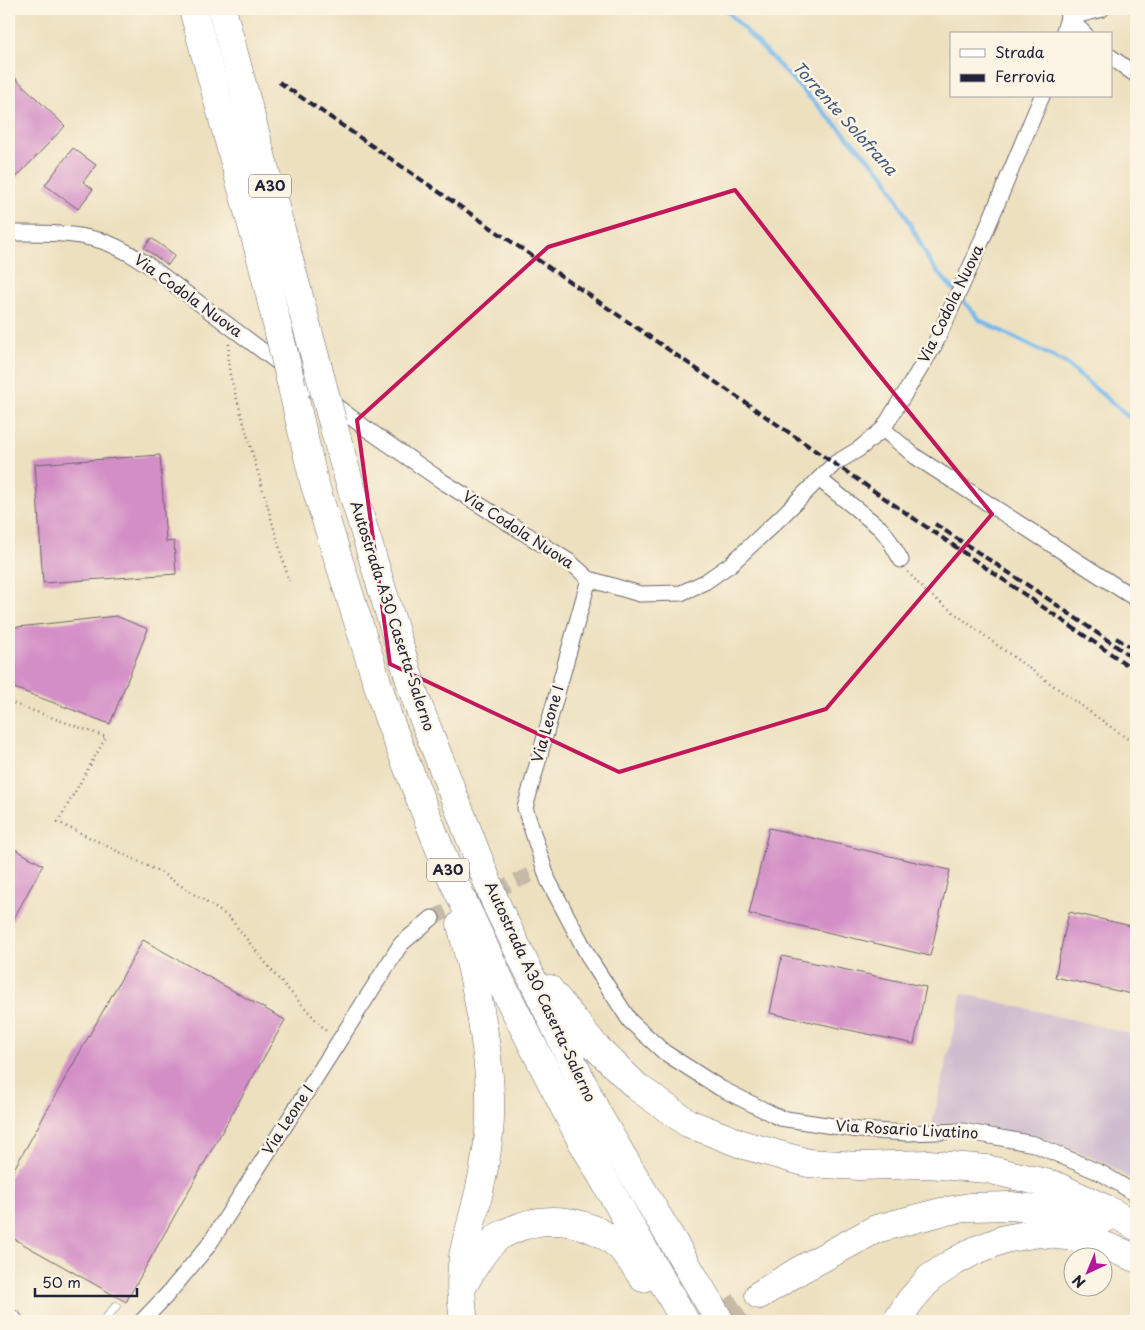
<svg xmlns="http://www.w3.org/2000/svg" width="1145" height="1330" font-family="'Playpen Sans',sans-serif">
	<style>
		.industrial { fill: #cfbdcf }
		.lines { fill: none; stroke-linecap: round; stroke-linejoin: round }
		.stream { stroke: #77baed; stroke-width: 4.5 }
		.building { fill: #d38ec6 }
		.street-tunnel { stroke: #c4baa5; stroke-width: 15; stroke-dasharray: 15 8; stroke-linecap: butt }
		.highway-tunnel { stroke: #c4baa5; stroke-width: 28; stroke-dasharray: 28 14; stroke-linecap: butt }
		.lane-casing { stroke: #696469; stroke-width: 9 }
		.street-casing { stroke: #696469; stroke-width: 17 }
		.secondary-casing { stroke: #696469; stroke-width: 23 }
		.highway-casing { stroke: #696469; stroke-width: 29 }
		.path { stroke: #696469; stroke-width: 2.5; stroke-dasharray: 1 4; stroke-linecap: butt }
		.lane { stroke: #fff; stroke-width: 8 }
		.street { stroke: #fff; stroke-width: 15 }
		.secondary { stroke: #fff; stroke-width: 21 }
		.highway { stroke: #fff; stroke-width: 28 }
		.rail { stroke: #22223b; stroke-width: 4; stroke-dasharray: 8 4; stroke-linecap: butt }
		.highway-bridge-casing { stroke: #696469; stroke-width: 29; stroke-linecap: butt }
		.highway-bridge { stroke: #fff; stroke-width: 28 }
		.marked { fill: none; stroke: #c2185b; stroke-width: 4; stroke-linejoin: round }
		.labels { text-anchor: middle; stroke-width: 5; stroke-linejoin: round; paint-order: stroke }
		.shield { fill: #fcf5e5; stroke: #63616e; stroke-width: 1 }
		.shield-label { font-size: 14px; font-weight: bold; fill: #22223b }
		.street-label { font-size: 15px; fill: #22223b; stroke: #fcf5e5 }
		.water-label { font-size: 16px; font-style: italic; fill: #405779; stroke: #fcf5e5 }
	</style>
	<rect width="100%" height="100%" fill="#fcf5e5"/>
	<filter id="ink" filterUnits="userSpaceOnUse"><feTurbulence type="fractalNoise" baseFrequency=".02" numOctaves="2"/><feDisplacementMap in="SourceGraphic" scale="10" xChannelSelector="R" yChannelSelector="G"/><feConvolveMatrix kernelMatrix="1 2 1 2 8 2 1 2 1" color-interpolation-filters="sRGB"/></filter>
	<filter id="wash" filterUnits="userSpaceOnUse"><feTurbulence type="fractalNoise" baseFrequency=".0096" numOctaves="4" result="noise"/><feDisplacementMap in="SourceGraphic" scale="20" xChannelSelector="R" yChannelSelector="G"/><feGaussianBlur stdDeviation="1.12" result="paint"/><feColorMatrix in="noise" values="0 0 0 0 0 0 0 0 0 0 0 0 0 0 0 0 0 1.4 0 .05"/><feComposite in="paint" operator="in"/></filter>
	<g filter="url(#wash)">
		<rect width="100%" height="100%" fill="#ede0bf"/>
		<path class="industrial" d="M 962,993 L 1136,1035 L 1136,1183 L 1106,1163 L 1046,1139 L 972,1124 L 932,1125 Z"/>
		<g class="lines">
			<path class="stream" d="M 725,9 L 885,176 L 931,264 L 981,321 L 1064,362 L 1136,423"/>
		</g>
		<g id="blocks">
			<g class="building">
				<path d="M 9,72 L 65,126 L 9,185 Z"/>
				<path d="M 73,148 L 96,165 L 83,182 L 93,189 L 78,209 L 45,185 Z"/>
				<path d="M 151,238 L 175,255 L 168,265 L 144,248 Z"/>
				<path d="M 160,455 L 166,542 L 174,541 L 176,574 L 43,583 L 35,464 Z"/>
				<path d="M 116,616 L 148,629 L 110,724 L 9,686 L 9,628 Z"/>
				<path d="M 769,828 L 950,870 L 930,956 L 749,914 Z"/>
				<path d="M 9,846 L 43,865 L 9,927 Z"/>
				<path d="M 1069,912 L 1136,927 L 1136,995 L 1055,977 Z"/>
				<path d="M 143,940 L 285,1020 L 126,1302 L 9,1236 L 9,1178 Z"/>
				<path d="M 782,956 L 926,987 L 914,1044 L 770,1013 Z"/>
			</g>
		</g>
	</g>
	<g filter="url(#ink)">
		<use href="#blocks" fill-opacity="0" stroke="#696469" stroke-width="1"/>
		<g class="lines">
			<path class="street-tunnel" d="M 432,918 L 544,869"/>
			<path class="highway-tunnel" d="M 717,1321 L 759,1295"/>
			<defs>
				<path id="lane" d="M 104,1321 L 116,1306"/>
				<g id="street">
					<path d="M 1068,18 L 1102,9"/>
					<path d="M 1068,18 L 1085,34"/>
					<path d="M 1063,34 L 1068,18 L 1067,10"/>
					<path d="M 1111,57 L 1136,75"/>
					<path d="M 9,233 C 40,233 72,232 102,241 C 119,246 133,256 147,264 L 364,427 L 442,481 L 570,562 L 589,579 L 640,594 L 681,593 L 705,582 L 731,564 L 781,517 L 834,464 L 859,449 L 883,429 L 934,346 L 974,259 L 1042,96"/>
					<path d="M 883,429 L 916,457 L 1136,599"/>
					<path d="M 819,479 L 880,528 L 887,536 L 901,560"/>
					<path d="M 589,579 L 525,808 L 548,880 L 591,961 L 630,1021 L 664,1052 L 720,1088 L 780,1118 L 859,1130 L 907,1133 L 963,1131 L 1034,1144 L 1103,1174 L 1136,1194"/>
					<path d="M 142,1321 L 166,1296 L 208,1246 L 401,944 L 432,918"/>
				</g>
				<path id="secondary" d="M 9,1319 L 12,1321"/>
				<g id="highway">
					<path d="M 193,9 L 263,266 L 279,333"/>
					<path d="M 222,9 L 317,364"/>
					<path d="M 292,387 L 314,482 L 388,717 L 446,865 L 504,989 L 580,1138 L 685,1321"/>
					<path d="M 333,424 L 344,464 L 415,697 L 497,906 L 599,1117 L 720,1321"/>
					<path d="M 461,924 C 477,986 495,1071 489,1134 C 486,1162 480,1190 473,1216 C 470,1230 465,1243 463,1257 C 460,1278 461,1300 464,1321"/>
					<path d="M 549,989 L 595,1046 L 637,1087 L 688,1123 L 744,1145 L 808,1163 L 859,1166 L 928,1164 L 987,1169 L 1054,1185 L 1106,1209 L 1136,1226"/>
					<path d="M 464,1284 C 473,1268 483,1250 497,1238 C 500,1235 506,1233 510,1231 C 546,1213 591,1220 620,1247 C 629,1256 636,1268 643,1278"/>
					<path d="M 759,1295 L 800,1270 L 876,1229 L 941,1212 L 970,1207 L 1011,1206 L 1096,1216 L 1104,1219"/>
					<path d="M 897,1321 L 910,1301 L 930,1278 L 954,1262 L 976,1250 L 1005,1239 L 1038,1233 L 1085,1238 L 1136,1258"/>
				</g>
			</defs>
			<use href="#lane" class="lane-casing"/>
			<use href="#street" class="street-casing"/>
			<use href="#secondary" class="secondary-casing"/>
			<use href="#highway" class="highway-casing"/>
			<g class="path">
				<path d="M 229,344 L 228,361 L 230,375 L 289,581"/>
				<path d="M 908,572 L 925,591 L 997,645 L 1136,745"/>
				<path d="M 9,702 L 106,737 L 58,822 L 160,872 L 229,917 L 276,976 L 328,1033"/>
			</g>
			<use href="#lane" class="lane"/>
			<use href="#street" class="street"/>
			<use href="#secondary" class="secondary"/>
			<use href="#highway" class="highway"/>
			<g class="rail">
				<path d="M 279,82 L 1136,671"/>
				<path d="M 935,524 L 1041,594 L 1136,660"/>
				<path d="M 1116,638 L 1136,650"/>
			</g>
			<defs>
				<g id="highway-bridge">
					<path d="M 279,333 L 292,387"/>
					<path d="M 317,364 L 333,424"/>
				</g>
			</defs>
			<use href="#highway-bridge" class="highway-bridge-casing"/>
			<use href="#highway-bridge" class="highway-bridge"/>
		</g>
	</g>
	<path class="marked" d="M 735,190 L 867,360 L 992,514 L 826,709 L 619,772 L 390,664 L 357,420 L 548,247 Z"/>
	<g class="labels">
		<g class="shield">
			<rect x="249" y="174.5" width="42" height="23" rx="4"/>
			<rect x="427" y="858.5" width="42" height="23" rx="4"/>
		</g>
		<g class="shield-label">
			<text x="270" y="191">A30</text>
			<text x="448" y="875">A30</text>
		</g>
		<g class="street-label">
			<text transform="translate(188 296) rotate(36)" y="5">Via Codola Nuova</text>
			<text transform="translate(951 304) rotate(-64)" y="5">Via Codola Nuova</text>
			<text transform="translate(518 530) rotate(33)" y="5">Via Codola Nuova</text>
			<text transform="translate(392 616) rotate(72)" y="5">Autostrada A30 Caserta-Salerno</text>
			<text transform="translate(548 724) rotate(-74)" y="5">Via Leone I</text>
			<text transform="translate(540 992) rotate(65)" y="5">Autostrada A30 Caserta-Salerno</text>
			<text transform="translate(288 1120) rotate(-57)" y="5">Via Leone I</text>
			<text transform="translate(907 1130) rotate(3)" y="5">Via Rosario Livatino</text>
		</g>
		<g class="water-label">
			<text transform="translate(845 118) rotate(48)" y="6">Torrente Solofrana</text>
		</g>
	</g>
	<rect width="1145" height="1330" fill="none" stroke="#fcf5e5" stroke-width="30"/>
	<rect x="950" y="32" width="162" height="65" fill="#fcf5e5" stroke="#a5a1a1"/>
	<rect x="960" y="49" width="25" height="8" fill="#ffffff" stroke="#a5a1a1"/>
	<text x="995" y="58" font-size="15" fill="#22223b">Strada</text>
	<rect x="960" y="74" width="25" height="8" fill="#22223b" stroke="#a5a1a1"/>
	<text x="995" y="82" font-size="15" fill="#22223b">Ferrovia</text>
	<g transform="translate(1088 1272) rotate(224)"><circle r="24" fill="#fcf5e5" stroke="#a5a1a1"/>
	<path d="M0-4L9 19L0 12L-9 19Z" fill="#b5179e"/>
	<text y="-8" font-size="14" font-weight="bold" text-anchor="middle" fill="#22223b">N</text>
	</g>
	<path d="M35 1288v8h102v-8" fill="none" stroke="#22223b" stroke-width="2.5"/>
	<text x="42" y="1288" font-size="15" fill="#22223b" stroke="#fcf5e5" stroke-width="4" paint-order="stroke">50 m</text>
</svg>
